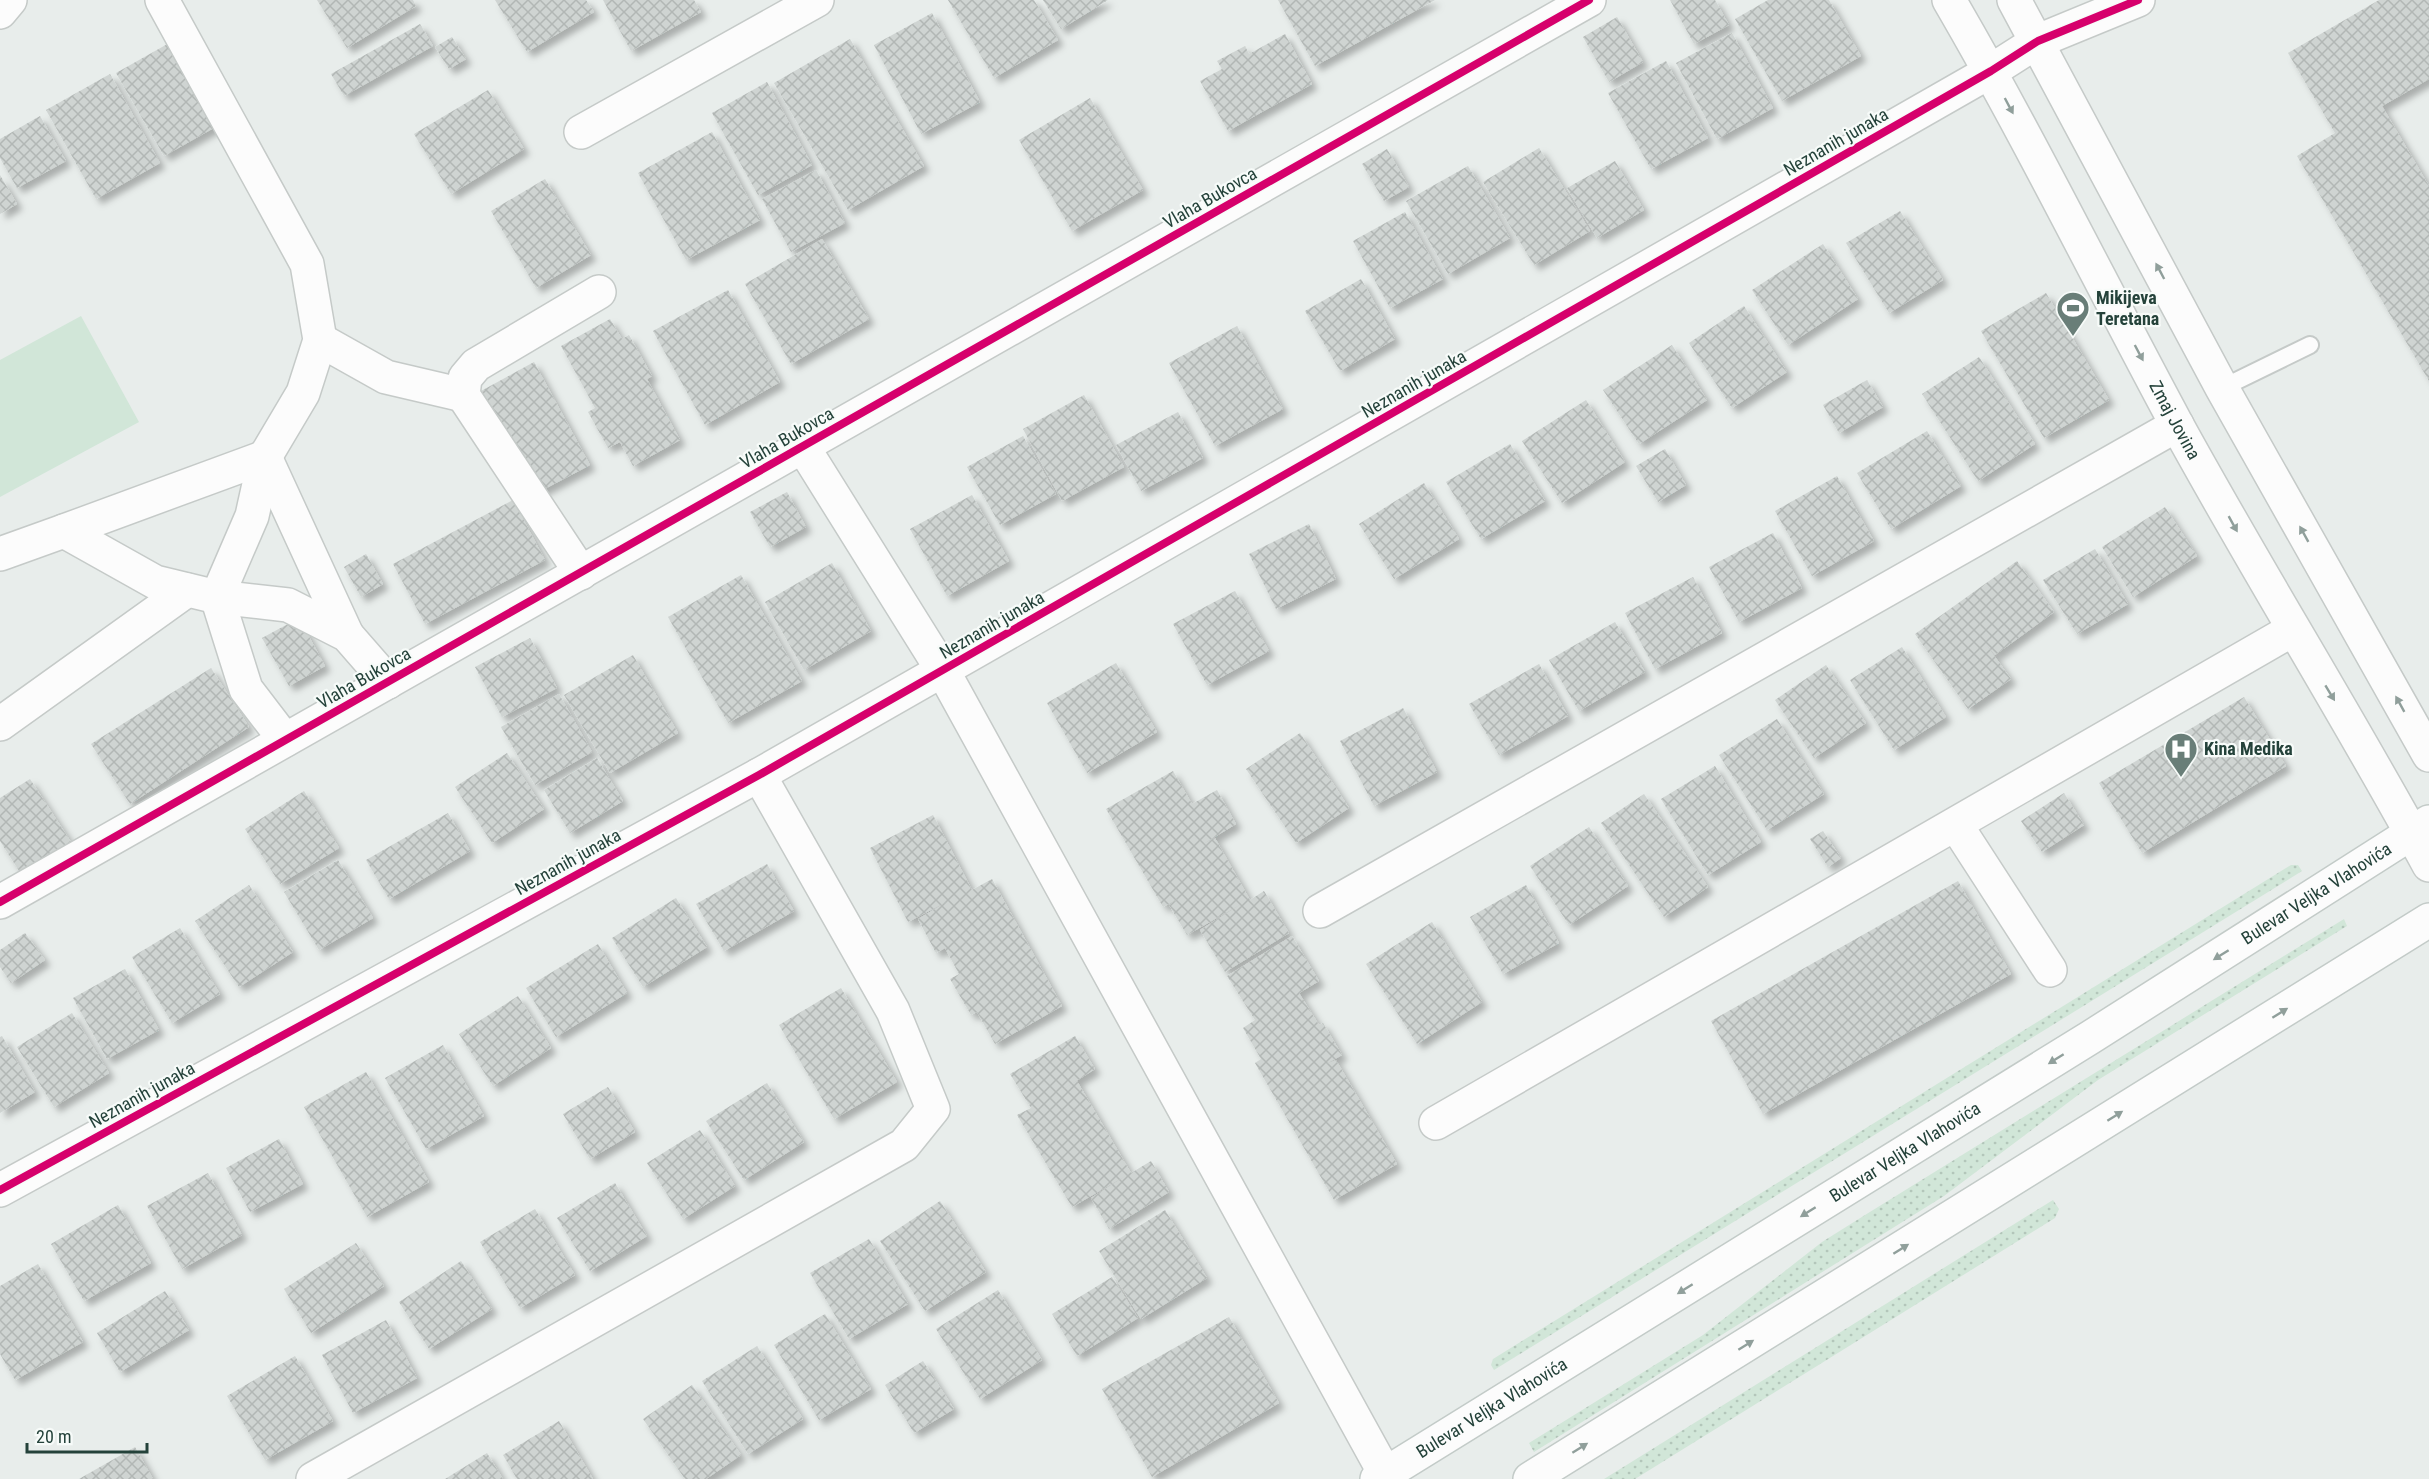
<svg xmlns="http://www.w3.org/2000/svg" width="2429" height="1479" font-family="'Roboto Condensed',sans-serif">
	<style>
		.grass { fill: url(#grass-dots) }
		.park { fill: #d1e6d8 }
		.building { fill: url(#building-cross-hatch); filter: url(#shadow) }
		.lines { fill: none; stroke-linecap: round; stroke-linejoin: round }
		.lane-casing { stroke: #c5cac8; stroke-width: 20 }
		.street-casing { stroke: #c5cac8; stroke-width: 36 }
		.secondary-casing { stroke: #c3cbc8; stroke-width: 36 }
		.lane { stroke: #fcfcfc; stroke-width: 16 }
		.street { stroke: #fcfcfc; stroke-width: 33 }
		.secondary { stroke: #fcfcfc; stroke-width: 33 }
		.cycleway-casing { stroke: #f7fbf9; stroke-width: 11 }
		.cycleway { stroke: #d6006c; stroke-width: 8 }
		.oneway { fill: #909f9b }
		.labels { text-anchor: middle; stroke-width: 4.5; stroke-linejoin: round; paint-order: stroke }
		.street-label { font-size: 18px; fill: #24423a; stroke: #f7fbf9 }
		.poi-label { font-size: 18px; font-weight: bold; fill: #24423a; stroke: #f7fbf9; text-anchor: start }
	</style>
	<defs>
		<pattern id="grass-dots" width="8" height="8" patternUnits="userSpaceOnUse" patternTransform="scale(1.5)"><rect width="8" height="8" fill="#d1e6d8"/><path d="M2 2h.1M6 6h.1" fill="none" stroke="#b3c6ba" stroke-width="1.8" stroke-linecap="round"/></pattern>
		<pattern id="building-cross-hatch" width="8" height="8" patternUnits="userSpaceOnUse" patternTransform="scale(1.5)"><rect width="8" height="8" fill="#cfd4d2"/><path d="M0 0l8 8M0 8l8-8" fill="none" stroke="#b2b7b5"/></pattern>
		<filter id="shadow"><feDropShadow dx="5.5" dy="5.5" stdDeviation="3" flood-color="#0004"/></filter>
	</defs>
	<rect width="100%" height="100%" fill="#e8edeb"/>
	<g class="grass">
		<path d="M 2291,865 L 2298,865 L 2302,871 L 1494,1370 L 1491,1365 L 1493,1359 Z"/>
		<path d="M 2344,919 L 2347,926 L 2098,1080 L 1944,1196 L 1534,1452 L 1529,1443 L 1703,1335 L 1822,1242 L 1865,1215 Z"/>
		<path d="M 2053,1200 L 2059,1209 L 2055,1218 L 1635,1479 L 1604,1479 Z"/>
	</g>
	<path class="park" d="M 81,316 L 139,422 L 0,497 L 0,360 Z"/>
	<g class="building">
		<path d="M 317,0 L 413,0 L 416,6 L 347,48 Z"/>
		<path d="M 495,0 L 586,0 L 594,12 L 527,52 Z"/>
		<path d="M 603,0 L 694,0 L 701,12 L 631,51 Z"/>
		<path d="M 948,0 L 1034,0 L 1058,40 L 994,78 Z"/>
		<path d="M 1043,0 L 1108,0 L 1061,29 Z"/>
		<path d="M 1278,0 L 1435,0 L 1315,66 Z"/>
		<path d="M 1670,0 L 1715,0 L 1729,25 L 1694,44 Z"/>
		<path d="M 1768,0 L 1829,0 L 1861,56 L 1782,101 L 1735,19 Z"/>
		<path d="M 2379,0 L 2429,0 L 2429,79 L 2382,106 L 2429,186 L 2429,381 L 2297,156 L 2335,133 L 2288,53 Z"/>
		<path d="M 932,13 L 980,102 L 921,134 L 874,45 Z"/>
		<path d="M 1617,17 L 1643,62 L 1609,82 L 1583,37 Z"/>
		<path d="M 420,24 L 433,46 L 344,96 L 331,74 Z"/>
		<path d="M 1732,33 L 1773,108 L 1717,139 L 1676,63 Z"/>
		<path d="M 1285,34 L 1312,84 L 1228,131 L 1200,81 L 1222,69 L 1217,61 L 1245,46 L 1249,54 Z"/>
		<path d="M 452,37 L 466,59 L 449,69 L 435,47 Z"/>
		<path d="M 850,39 L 924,166 L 848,210 L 774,83 Z"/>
		<path d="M 171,42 L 219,125 L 164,156 L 116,73 Z"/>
		<path d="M 1666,61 L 1708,138 L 1651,169 L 1608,93 Z"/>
		<path d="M 110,74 L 160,163 L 96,199 L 46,110 Z"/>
		<path d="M 767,82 L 812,165 L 758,195 L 712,113 Z"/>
		<path d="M 488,90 L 524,149 L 451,194 L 414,134 Z"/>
		<path d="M 1090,98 L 1143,190 L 1072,231 L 1019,140 Z"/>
		<path d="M 40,116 L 66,161 L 17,188 L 0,158 L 0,139 Z"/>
		<path d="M 712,132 L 760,220 L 686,260 L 638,173 Z"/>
		<path d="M 1539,148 L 1590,231 L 1534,265 L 1483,182 Z"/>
		<path d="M 1387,149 L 1409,187 L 1384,201 L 1362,164 Z"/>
		<path d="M 1615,161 L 1644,210 L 1597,238 L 1567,188 Z"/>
		<path d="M 1468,166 L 1510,238 L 1448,274 L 1406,201 Z"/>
		<path d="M 816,170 L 845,223 L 791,252 L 762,199 Z"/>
		<path d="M 0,175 L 17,204 L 0,214 Z"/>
		<path d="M 545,179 L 591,255 L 536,288 L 491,211 Z"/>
		<path d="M 1900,211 L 1943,280 L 1889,313 L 1846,243 Z"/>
		<path d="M 1405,212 L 1443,279 L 1390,308 L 1353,241 Z"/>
		<path d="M 822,239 L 869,319 L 791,364 L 745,284 Z"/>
		<path d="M 1823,244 L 1858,299 L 1788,345 L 1752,290 Z"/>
		<path d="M 1361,279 L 1395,339 L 1340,371 L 1305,311 Z"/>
		<path d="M 728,290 L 780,382 L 705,425 L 653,331 Z"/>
		<path d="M 2046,293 L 2109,400 L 2044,438 L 1981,331 Z"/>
		<path d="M 1744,306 L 1787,372 L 1732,408 L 1689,343 Z"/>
		<path d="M 610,319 L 622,339 L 629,335 L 652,376 L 647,379 L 680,440 L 633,466 L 620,442 L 608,448 L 588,412 L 595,408 L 561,346 Z"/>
		<path d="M 1237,326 L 1283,409 L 1215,446 L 1169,363 Z"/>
		<path d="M 1672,345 L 1707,400 L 1639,444 L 1603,390 Z"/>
		<path d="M 1979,357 L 2035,444 L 1978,481 L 1922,394 Z"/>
		<path d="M 534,362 L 590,465 L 537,493 L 481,391 Z"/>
		<path d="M 1867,380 L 1883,407 L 1839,433 L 1823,405 Z"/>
		<path d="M 1084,395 L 1124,467 L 1062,501 L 1023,429 Z"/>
		<path d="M 1586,400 L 1625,462 L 1562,503 L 1522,441 Z"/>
		<path d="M 1178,412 L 1203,458 L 1141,491 L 1116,445 Z"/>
		<path d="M 1927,431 L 1961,486 L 1891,529 L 1857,473 Z"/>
		<path d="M 1023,436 L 1056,494 L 1000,525 L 967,467 Z"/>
		<path d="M 1510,444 L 1545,501 L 1481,539 L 1446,482 Z"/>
		<path d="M 1665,449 L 1686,485 L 1658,502 L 1636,466 Z"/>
		<path d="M 1837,476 L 1874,541 L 1812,576 L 1775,511 Z"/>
		<path d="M 1424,483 L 1459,539 L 1394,579 L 1359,524 Z"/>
		<path d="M 787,492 L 806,527 L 770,547 L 750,512 Z"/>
		<path d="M 972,495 L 1009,561 L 947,596 L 910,529 Z"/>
		<path d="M 513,500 L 545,560 L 425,624 L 393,564 Z"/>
		<path d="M 2165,507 L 2197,556 L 2133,597 L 2102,547 Z"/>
		<path d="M 1309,524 L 1336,579 L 1276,609 L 1249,554 Z"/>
		<path d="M 1773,533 L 1802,588 L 1739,622 L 1709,567 Z"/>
		<path d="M 2095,549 L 2128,604 L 2077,634 L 2043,580 Z"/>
		<path d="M 366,554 L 383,584 L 361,597 L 344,567 Z"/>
		<path d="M 2017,561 L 2054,612 L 1995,655 L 1985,643 L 2011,679 L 1968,709 L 1915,634 Z"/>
		<path d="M 832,563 L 871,631 L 804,670 L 765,602 Z"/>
		<path d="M 741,575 L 802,681 L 728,723 L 668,617 Z"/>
		<path d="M 1693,577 L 1722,633 L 1655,669 L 1625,613 Z"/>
		<path d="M 1235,591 L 1269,651 L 1207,685 L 1173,624 Z"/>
		<path d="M 299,618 L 325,666 L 289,686 L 262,638 Z"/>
		<path d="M 1615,622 L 1645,672 L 1579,711 L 1549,660 Z"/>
		<path d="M 530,638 L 557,688 L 502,717 L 475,667 Z"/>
		<path d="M 1902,647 L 1946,717 L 1894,750 L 1850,680 Z"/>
		<path d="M 633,655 L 678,733 L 610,773 L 564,695 Z"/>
		<path d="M 1116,663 L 1157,732 L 1087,773 L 1047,703 Z"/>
		<path d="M 1539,664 L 1568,716 L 1499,755 L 1469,704 Z"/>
		<path d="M 1826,665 L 1866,723 L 1814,758 L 1775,700 Z"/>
		<path d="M 211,668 L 249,727 L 130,804 L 91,744 Z"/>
		<path d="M 559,694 L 592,752 L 535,785 L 501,727 Z"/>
		<path d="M 2244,697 L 2286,766 L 2142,853 L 2099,783 Z"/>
		<path d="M 1403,708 L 1437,772 L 1374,806 L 1340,741 Z"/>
		<path d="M 1777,719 L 1824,794 L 1767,830 L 1719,755 Z"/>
		<path d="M 1300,733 L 1349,808 L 1296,843 L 1246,769 Z"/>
		<path d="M 507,753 L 544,809 L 492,843 L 455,787 Z"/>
		<path d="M 597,758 L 623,801 L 570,833 L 544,790 Z"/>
		<path d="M 1715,766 L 1761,842 L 1708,875 L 1661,799 Z"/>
		<path d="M 1173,771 L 1192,804 L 1217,790 L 1236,824 L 1203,844 L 1215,838 L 1250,900 L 1264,891 L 1289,933 L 1225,972 L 1200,930 L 1243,903 L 1187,935 L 1169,905 L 1181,897 L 1163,907 L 1106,809 Z"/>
		<path d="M 30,779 L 71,842 L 21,874 L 0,841 L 0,798 Z"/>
		<path d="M 304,791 L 339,848 L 280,884 L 245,829 Z"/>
		<path d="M 2064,793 L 2084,825 L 2042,852 L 2021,821 Z"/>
		<path d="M 1644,794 L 1708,887 L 1664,917 L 1601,823 Z"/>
		<path d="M 448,813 L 470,851 L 389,899 L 366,860 Z"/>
		<path d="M 933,815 L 972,890 L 992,879 L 1062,1006 L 995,1044 L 977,1012 L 971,1015 L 950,979 L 959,974 L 945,948 L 936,953 L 918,919 L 950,900 L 908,922 L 870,848 Z"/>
		<path d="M 1589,827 L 1628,886 L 1569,925 L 1530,866 Z"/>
		<path d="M 1823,831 L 1841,858 L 1828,867 L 1810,839 Z"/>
		<path d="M 338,860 L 373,918 L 319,950 L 284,892 Z"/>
		<path d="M 767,864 L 794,911 L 724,951 L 696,904 Z"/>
		<path d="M 1958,881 L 2011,974 L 1763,1114 L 1711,1021 Z"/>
		<path d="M 249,885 L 293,952 L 239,987 L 195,921 Z"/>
		<path d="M 1526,885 L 1559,943 L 1503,974 L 1470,917 Z"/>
		<path d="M 676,898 L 707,947 L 643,987 L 612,938 Z"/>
		<path d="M 1432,922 L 1482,1002 L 1417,1044 L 1366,964 Z"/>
		<path d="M 180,928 L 220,994 L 172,1023 L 132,957 Z"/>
		<path d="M 25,933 L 45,960 L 11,983 L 0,967 L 0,950 Z"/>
		<path d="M 1292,936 L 1319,981 L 1299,993 L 1319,1025 L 1323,1023 L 1342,1055 L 1326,1064 L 1336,1060 L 1397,1164 L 1334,1200 L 1255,1063 L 1261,1059 L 1243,1028 L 1255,1020 L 1227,976 Z"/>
		<path d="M 598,944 L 627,993 L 556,1037 L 526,988 Z"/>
		<path d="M 125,969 L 159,1030 L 107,1059 L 73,998 Z"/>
		<path d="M 841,988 L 897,1082 L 834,1119 L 779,1025 Z"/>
		<path d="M 518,996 L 551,1048 L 493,1086 L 459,1034 Z"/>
		<path d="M 72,1013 L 109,1073 L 54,1107 L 17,1047 Z"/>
		<path d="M 2,1036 L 35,1092 L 0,1113 L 0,1037 Z"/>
		<path d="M 1075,1036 L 1095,1069 L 1059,1092 L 1077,1081 L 1131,1173 L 1151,1161 L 1169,1192 L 1109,1229 L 1091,1198 L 1127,1175 L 1072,1207 L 1017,1115 L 1031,1108 L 1010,1074 Z"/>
		<path d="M 443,1045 L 484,1116 L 426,1149 L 385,1078 Z"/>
		<path d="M 366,1072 L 429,1182 L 367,1217 L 304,1107 Z"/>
		<path d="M 767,1083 L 804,1142 L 744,1180 L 706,1121 Z"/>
		<path d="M 608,1087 L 635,1132 L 590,1159 L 563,1114 Z"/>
		<path d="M 700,1130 L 735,1186 L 683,1219 L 647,1163 Z"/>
		<path d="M 279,1139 L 303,1184 L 250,1212 L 226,1168 Z"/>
		<path d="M 208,1173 L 242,1235 L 182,1269 L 147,1206 Z"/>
		<path d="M 615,1183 L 647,1236 L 590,1271 L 557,1218 Z"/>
		<path d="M 940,1201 L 986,1272 L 925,1311 L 880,1241 Z"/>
		<path d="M 118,1205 L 151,1263 L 84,1301 L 51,1244 Z"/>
		<path d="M 535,1209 L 575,1275 L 520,1308 L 480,1242 Z"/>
		<path d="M 1165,1210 L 1207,1278 L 1141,1319 L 1099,1251 Z"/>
		<path d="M 869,1239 L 908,1304 L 849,1339 L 810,1273 Z"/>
		<path d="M 356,1243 L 384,1286 L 311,1333 L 284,1289 Z"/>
		<path d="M 461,1261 L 492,1309 L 429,1349 L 399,1302 Z"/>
		<path d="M 38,1264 L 83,1342 L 15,1380 L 0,1354 L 0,1286 Z"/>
		<path d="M 1112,1277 L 1138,1318 L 1077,1356 L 1052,1314 Z"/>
		<path d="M 998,1290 L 1042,1360 L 980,1399 L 936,1329 Z"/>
		<path d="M 165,1291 L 189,1330 L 120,1372 L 97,1333 Z"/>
		<path d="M 825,1314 L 871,1389 L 819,1420 L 774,1345 Z"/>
		<path d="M 1229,1317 L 1279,1403 L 1152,1477 L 1102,1389 Z"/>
		<path d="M 386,1320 L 417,1378 L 353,1413 L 322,1355 Z"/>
		<path d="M 757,1346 L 803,1419 L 748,1454 L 702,1381 Z"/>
		<path d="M 295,1356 L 333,1421 L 265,1460 L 227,1396 Z"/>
		<path d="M 923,1361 L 954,1409 L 914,1433 L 885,1385 Z"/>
		<path d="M 692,1385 L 741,1455 L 706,1479 L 685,1479 L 643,1419 Z"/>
		<path d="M 559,1421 L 593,1479 L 517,1479 L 503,1455 Z"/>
		<path d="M 135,1447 L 153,1479 L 79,1479 Z"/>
		<path d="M 487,1453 L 503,1479 L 445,1479 Z"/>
	</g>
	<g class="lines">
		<defs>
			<path id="lane" d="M 2222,388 L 2310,345"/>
			<g id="street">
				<path d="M 162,0 L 307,264 L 320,340 L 303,393 L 265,457 L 252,516 L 217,597 L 246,689 L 285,740"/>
				<path id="s1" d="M 1949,0 C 2030,139 2101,284 2177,425 C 2258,573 2348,716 2429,865"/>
				<path d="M 2014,0 L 2222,388 L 2429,755"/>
				<path d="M 0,12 L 10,0"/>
				<path d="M 581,132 L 817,0"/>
				<path d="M 320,340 L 386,377 L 463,395"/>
				<path d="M 803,447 L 943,671 L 1388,1479"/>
				<path d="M 64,531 L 265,457 L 347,635"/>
				<path d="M 0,554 L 64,531 L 155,582 L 217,597 L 288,605 L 347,635 L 388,682"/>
				<path d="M 581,573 L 463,395 L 465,378 L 476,365 L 599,292"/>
				<path d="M 0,724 L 187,590"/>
				<path d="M 1956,825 L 2050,970"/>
				<path d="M 0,902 L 1589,0"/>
				<path d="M 1320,911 L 2177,425"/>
				<path d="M 1436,1123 L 2292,630"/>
				<path d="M 0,1190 L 759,775 L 1991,71 L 2038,41 L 2138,0"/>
				<path d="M 313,1479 L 904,1145 L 933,1109 L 893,1011 L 759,775"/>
			</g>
			<g id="secondary">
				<path id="s2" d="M 1377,1479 L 2091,1037 L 2429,822"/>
				<path d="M 1530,1479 L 2429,920"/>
			</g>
		</defs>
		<use href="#lane" class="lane-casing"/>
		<use href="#street" class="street-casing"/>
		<use href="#secondary" class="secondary-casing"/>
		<use href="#lane" class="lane"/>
		<use href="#street" class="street"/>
		<use href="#secondary" class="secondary"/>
		<defs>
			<g id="cycleway">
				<path d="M 0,902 L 1589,0"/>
				<path d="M 0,1190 L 759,775 L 1991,71 L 2038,41 L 2138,0"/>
			</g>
		</defs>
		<use href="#cycleway" class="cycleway-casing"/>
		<use href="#cycleway" class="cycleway"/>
	</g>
	<defs><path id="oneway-solid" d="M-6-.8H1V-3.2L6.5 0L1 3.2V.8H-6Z" transform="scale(1.5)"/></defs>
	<g class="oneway">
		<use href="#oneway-solid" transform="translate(2009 106) rotate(62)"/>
		<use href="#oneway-solid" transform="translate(2160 271) rotate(-118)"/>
		<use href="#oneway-solid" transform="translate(2139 353) rotate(62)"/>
		<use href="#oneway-solid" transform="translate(2233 524) rotate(61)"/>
		<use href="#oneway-solid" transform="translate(2304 534) rotate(-119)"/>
		<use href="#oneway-solid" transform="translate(2330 693) rotate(59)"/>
		<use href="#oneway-solid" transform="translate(2400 704) rotate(-119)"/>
		<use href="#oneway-solid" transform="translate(2221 955) rotate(148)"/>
		<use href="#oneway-solid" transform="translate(2280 1013) rotate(-32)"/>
		<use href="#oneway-solid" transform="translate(2056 1059) rotate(148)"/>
		<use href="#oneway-solid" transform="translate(2115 1116) rotate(-32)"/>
		<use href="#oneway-solid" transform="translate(1808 1212) rotate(148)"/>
		<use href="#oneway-solid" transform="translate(1901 1249) rotate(-32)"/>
		<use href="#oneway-solid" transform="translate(1685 1289) rotate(148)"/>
		<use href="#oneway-solid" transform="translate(1746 1345) rotate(-32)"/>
		<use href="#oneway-solid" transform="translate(1580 1448) rotate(-32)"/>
	</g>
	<defs>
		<symbol id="stadium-pin" viewBox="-11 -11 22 30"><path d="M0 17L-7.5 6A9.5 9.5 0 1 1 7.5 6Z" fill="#697e78" stroke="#f7fbf9"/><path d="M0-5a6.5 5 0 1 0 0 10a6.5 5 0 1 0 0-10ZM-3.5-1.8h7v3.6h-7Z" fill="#fff"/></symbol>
		<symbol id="hospital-pin" viewBox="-11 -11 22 30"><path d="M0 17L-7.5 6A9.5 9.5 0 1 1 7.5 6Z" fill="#697e78" stroke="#f7fbf9"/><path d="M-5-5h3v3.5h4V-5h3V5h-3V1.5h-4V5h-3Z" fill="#fff"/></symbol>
	</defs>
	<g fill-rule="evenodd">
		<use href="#stadium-pin" x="2054" y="289" width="38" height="52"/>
		<use href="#hospital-pin" x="2162" y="730" width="38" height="52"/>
	</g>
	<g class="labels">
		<g class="street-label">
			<text transform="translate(1836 142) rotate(-30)" y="6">Neznanih junaka</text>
			<text transform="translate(1210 198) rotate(-30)" y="6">Vlaha Bukovca</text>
			<text transform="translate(1414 384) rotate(-30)" y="6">Neznanih junaka</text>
			<text dy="6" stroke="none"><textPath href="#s1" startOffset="477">Zmaj Jovina</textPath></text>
			<text transform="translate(787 438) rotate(-30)" y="6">Vlaha Bukovca</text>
			<text transform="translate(992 625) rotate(-30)" y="6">Neznanih junaka</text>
			<text transform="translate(364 678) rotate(-30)" y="6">Vlaha Bukovca</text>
			<text transform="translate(568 862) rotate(-29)" y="6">Neznanih junaka</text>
			<text dy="6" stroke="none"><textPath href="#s2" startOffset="1107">Bulevar Veljka Vlahovića</textPath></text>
			<text transform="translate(142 1095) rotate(-29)" y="6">Neznanih junaka</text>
			<text dy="6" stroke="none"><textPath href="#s2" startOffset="621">Bulevar Veljka Vlahovića</textPath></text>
			<text dy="6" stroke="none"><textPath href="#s2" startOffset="135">Bulevar Veljka Vlahovića</textPath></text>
		</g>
		<g class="poi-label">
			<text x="2096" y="304">Mikijeva<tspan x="2096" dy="21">Teretana</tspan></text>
			<text x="2204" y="755">Kina Medika</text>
		</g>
	</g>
	<path d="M27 1443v9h120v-9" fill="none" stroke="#24423a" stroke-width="3"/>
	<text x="36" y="1443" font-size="18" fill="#24423a" stroke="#f7fbf9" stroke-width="4.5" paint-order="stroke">20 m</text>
</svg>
